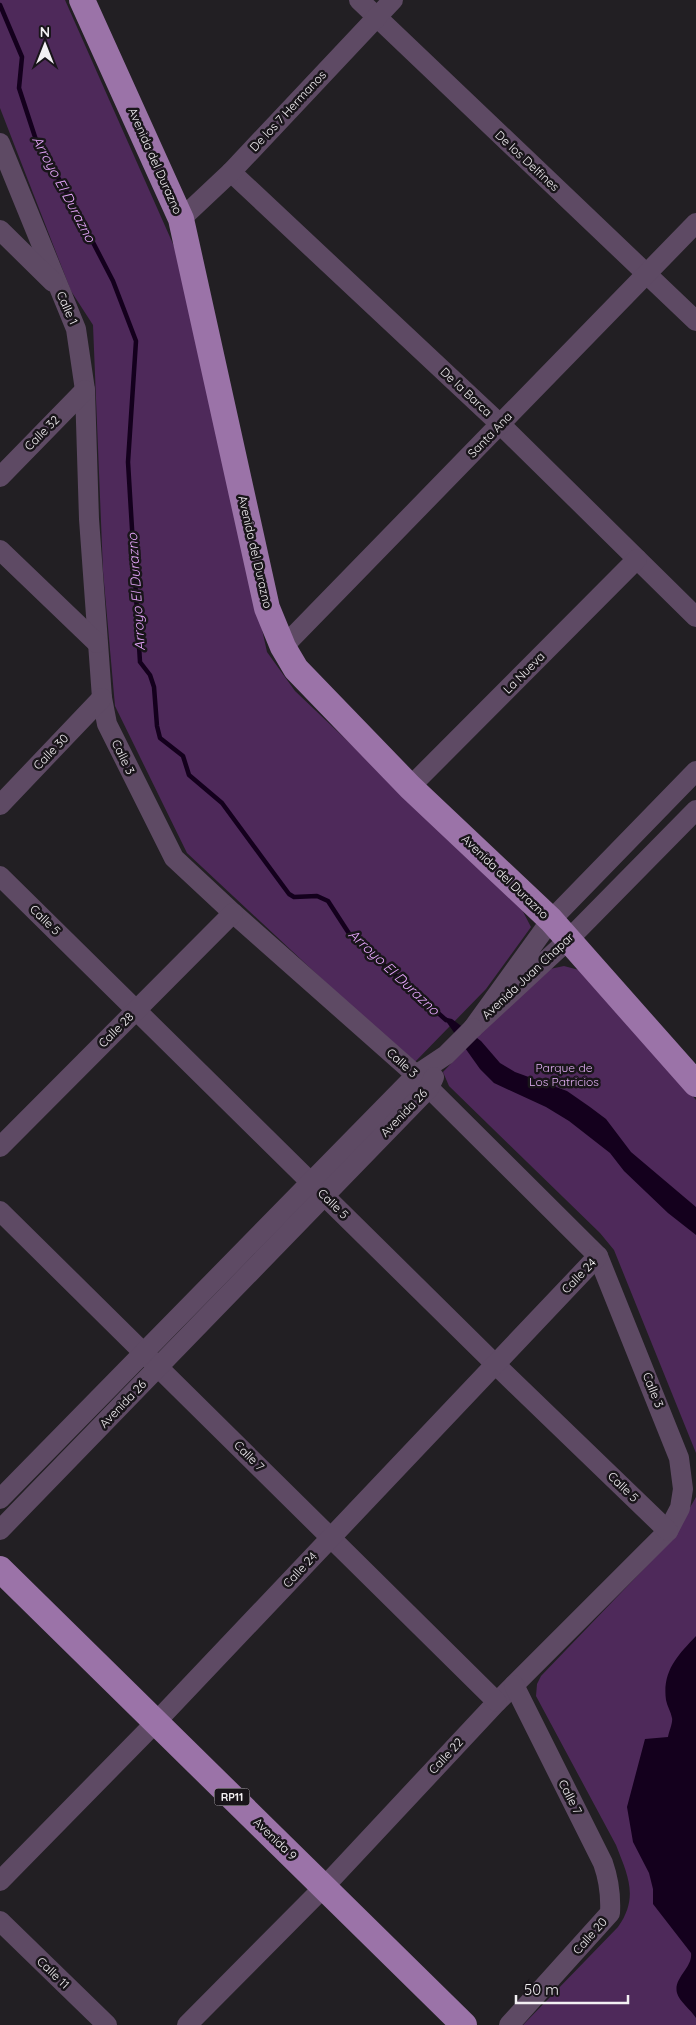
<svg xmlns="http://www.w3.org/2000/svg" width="696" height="2025" font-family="Quicksand,sans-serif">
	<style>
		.green { fill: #4e295a }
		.water { fill: #14001d }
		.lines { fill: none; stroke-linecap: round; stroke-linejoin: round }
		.stream { stroke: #14001d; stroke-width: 4.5 }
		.minor { stroke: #5e4a64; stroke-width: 20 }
		.major { stroke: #9b73a8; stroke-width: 26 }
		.labels { text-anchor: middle; stroke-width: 5; stroke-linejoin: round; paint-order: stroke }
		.shield { fill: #19151a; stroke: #b2aeb2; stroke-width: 1 }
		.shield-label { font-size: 11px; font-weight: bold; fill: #f3f0f3 }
		.street-label { font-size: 12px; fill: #f3f0f3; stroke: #19151a }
		.park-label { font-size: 12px; fill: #e4b1f6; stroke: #19151a }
		.water-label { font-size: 14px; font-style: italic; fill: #e7a7fd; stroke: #19151a }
	</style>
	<rect width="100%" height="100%" fill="#221f23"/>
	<g class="green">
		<path d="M 0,0 L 65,0 L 181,262 L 267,652 L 295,691 L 519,904 L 531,927 L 486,989 L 413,1064 L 187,853 L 115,706 L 103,571 L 93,325 L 71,291 L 0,108 Z"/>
		<path d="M 564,966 L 579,970 L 615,999 L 696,1100 L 696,1453 L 614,1250 L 600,1233 L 449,1086 L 443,1072 L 481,1032 L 550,969 Z"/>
		<path d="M 696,1497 L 696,2025 L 523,2025 L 618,1927 C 639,1897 628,1876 616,1845 L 536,1696 L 537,1684 L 541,1676 L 662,1550 L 679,1527 Z"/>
	</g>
	<g class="water">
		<path d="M 443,1017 L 452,1019 L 481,1041 L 500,1063 L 515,1072 L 567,1091 L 590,1107 L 606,1119 L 631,1152 L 696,1207 L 696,1235 L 668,1213 L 624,1171 L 610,1153 L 569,1121 L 546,1107 L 494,1083 L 480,1069 Z"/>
		<path d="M 696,1636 L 696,2018 C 691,2010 679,2001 677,1993 C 673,1978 693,1968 691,1953 L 653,1904 L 653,1889 L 649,1873 L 633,1842 L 627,1807 L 645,1739 L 668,1737 C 669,1731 673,1723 672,1718 C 671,1712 667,1706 666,1700 C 662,1671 678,1655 696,1636 Z"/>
	</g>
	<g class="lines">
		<path class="stream" d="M 0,5 L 22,57 L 19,88 L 36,140 L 70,198 L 113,281 L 136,341 L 128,462 L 140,662 L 150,675 L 154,687 L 157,726 L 160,738 L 183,756 L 189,775 L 222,803 L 289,894 L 294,897 L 317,896 L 328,901 L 350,935 L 446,1020"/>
		<g class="minor">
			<path d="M 359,0 L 696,321"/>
			<path d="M 0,143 L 76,329 L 85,390 L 89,519 L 102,698 L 107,724 L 174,858 L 233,913 L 416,1075 L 598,1256 L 679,1458 L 683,1489 L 680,1508 L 668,1531 L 497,1702 L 324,1887 L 187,2025"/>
			<path d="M 231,172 L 500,424 L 696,617"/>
			<path d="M 181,219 L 231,172 L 393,0"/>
			<path d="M 0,230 L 53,282"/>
			<path d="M 0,477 L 85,390"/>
			<path d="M 0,550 L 97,643"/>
			<path d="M 283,647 L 696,223"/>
			<path d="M 696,771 L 551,920 L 473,1028 L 568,940 L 696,810"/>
			<path d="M 410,787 L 637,559"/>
			<path d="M 0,805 L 102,698"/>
			<path d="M 0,876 L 495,1364 L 668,1531"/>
			<path d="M 0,1147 L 233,913"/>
			<path d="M 0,1211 L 497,1702"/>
			<path d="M 0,1499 L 416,1075 L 446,1055 L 473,1028"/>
			<path d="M 0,1530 L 429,1088 L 434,1077"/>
			<path d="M 0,1881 L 156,1722 L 598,1256"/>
			<path d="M 0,1921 L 107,2025"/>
			<path d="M 509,2025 L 610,1913 C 611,1895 609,1880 603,1863 L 514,1685"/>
		</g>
		<g class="major">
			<path d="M 82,0 L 181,219 L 267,608 L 283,647 L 296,669 L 410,787 L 551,920 L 696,1084"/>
			<path d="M 0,1569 L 464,2025"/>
		</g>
	</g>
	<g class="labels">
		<rect class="shield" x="214.5" y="1788.5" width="35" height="17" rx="4"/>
		<g class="shield-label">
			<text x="232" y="1801">RP11</text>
		</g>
		<g class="street-label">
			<text transform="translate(288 111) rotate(-47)" y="4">De los 7 Hermanos</text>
			<text transform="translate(155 161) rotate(66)" y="4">Avenida del Durazno</text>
			<text transform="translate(527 161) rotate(43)" y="4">De los Delfines</text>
			<text transform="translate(67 308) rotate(66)" y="4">Calle 1</text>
			<text transform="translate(466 392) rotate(43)" y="4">De la Barca</text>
			<text transform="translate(42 433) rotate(-45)" y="4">Calle 32</text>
			<text transform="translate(490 435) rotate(-46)" y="4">Santa Ana</text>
			<text transform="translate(255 552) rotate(77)" y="4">Avenida del Durazno</text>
			<text transform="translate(524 673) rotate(-45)" y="4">La Nueva</text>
			<text transform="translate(51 752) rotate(-46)" y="4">Calle 30</text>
			<text transform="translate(123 757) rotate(64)" y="4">Calle 3</text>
			<text transform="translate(505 877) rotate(44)" y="4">Avenida del Durazno</text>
			<text transform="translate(45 920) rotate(44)" y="4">Calle 5</text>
			<text transform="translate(528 976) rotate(-43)" y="4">Avenida Juan Chapar</text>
			<text transform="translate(116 1030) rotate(-45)" y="4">Calle 28</text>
			<text transform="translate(402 1063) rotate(42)" y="4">Calle 3</text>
			<text transform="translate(404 1113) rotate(-46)" y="4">Avenida 26</text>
			<text transform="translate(333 1204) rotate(44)" y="4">Calle 5</text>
			<text transform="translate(579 1276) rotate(-46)" y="4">Calle 24</text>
			<text transform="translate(653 1390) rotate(68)" y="4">Calle 3</text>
			<text transform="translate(123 1404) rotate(-46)" y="4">Avenida 26</text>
			<text transform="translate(249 1456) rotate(45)" y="4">Calle 7</text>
			<text transform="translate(623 1487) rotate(44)" y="4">Calle 5</text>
			<text transform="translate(300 1570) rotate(-47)" y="4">Calle 24</text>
			<text transform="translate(446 1756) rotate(-47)" y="4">Calle 22</text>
			<text transform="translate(570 1797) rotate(63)" y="4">Calle 7</text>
			<text transform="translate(275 1839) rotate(44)" y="4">Avenida 9</text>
			<text transform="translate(590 1936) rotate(-48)" y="4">Calle 20</text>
			<text transform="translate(53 1973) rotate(44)" y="4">Calle 11</text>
		</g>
		<g class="park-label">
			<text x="564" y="1072">Parque de<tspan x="564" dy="14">Los Patricios</tspan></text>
		</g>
		<g class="water-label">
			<text transform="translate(64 189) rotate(62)" y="5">Arroyo El Durazno</text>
			<text transform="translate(136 592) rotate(-94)" y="5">Arroyo El Durazno</text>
			<text transform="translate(394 972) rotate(43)" y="5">Arroyo El Durazno</text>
		</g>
	</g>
	<g transform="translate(45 45)" stroke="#19151a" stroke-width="4" paint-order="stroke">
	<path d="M0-4L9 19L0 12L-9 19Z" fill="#f3f0f3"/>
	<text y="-8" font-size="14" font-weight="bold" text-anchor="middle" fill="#f3f0f3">N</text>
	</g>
	<path d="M516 1995v8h112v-8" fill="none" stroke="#f3f0f3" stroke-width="2.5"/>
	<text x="524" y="1995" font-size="15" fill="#f3f0f3" stroke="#19151a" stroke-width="4" paint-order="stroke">50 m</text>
</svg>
